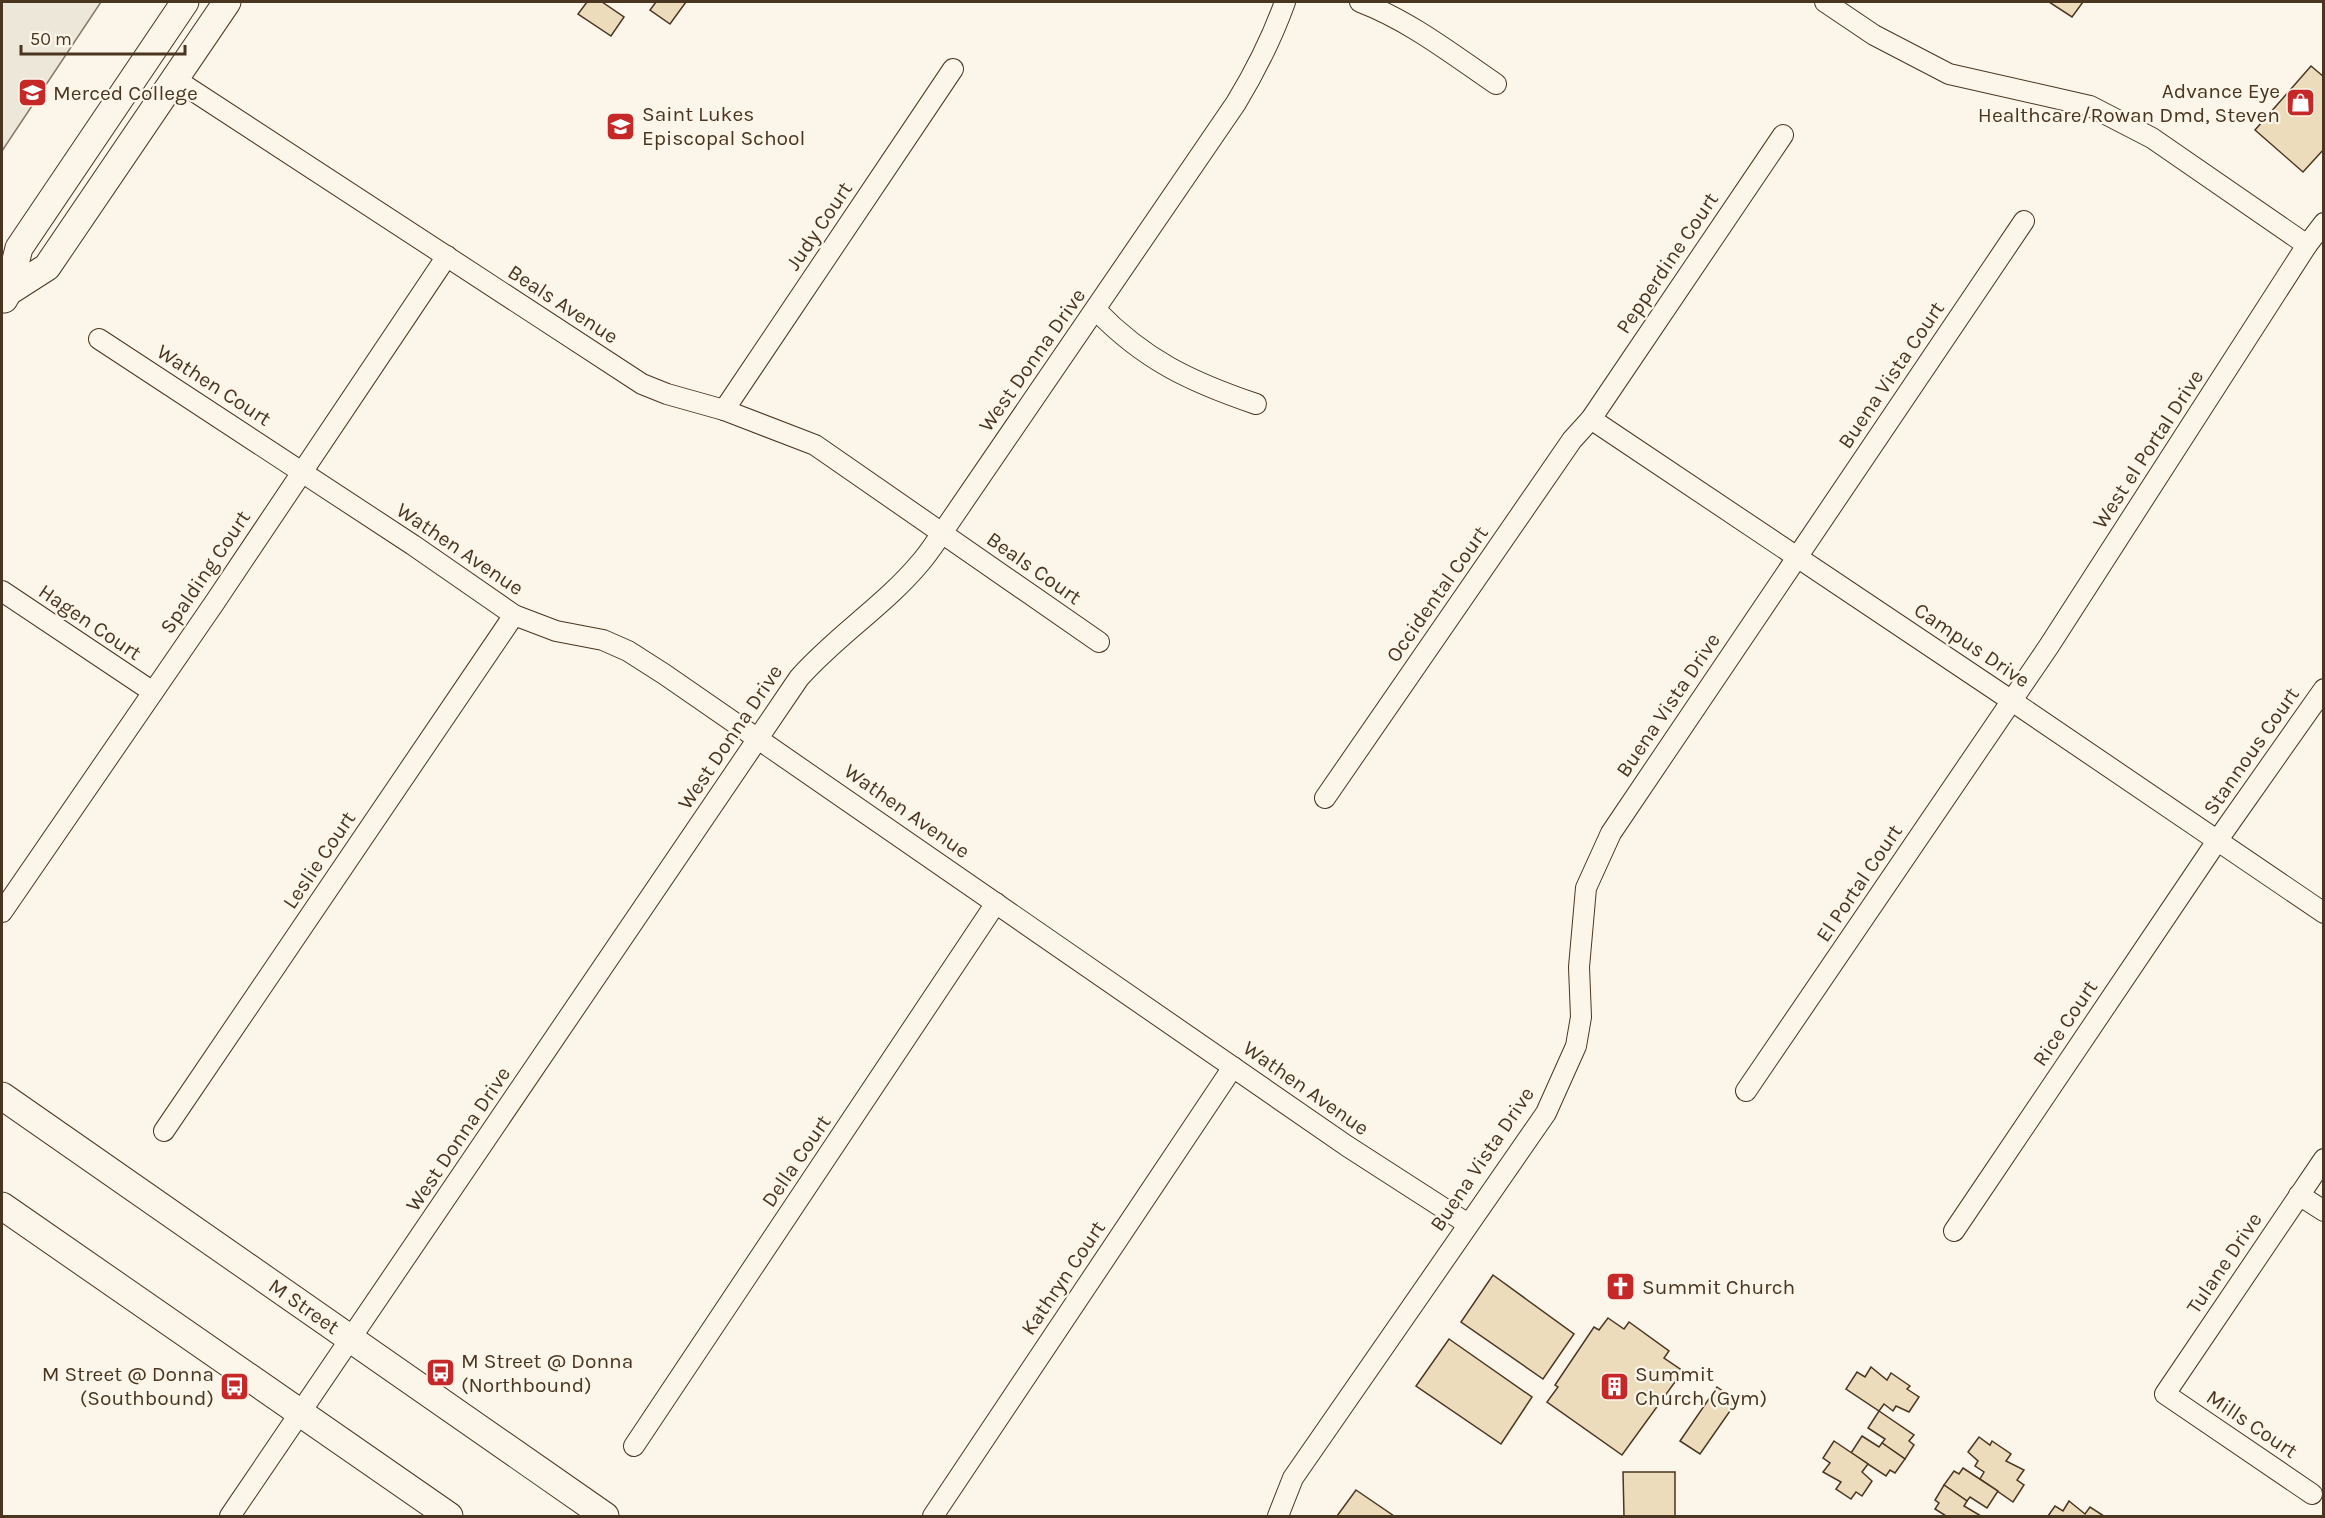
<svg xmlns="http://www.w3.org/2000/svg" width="2325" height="1518" font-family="Karla,sans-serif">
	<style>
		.parking { fill: #ede7d9; stroke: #887966; stroke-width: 1.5 }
		.building { fill: #ecdcbc; stroke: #4a3520; stroke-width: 1.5 }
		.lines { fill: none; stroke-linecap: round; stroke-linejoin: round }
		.street-casing { stroke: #4a3520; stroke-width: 22 }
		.secondary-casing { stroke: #4a3520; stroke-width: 29 }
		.street { stroke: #fbf6e9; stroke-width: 20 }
		.secondary { stroke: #fbf6e9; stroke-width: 27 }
		.labels { text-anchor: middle; stroke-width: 4.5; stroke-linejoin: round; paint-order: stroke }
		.poi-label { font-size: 21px; fill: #4a3520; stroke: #fbf6e9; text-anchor: start }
		.street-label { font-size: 21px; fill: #4a3520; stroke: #fbf6e9 }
	</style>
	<rect width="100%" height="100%" fill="#fbf6e9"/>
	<path class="parking" d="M 2,2 L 101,2 L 2,151 Z"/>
	<g class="building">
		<path d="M 587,2 L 602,2 L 624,17 L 611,36 L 578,14 Z"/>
		<path d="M 656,2 L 686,2 L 670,24 L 650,10 Z"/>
		<path d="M 2049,2 L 2083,2 L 2072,17 Z"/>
		<path d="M 2311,66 L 2324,77 L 2324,149 L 2303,172 L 2255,130 Z"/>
		<path d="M 1493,1275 L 1574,1334 L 1543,1379 L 1461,1322 Z"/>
		<path d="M 1608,1318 L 1624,1329 L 1629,1322 L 1669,1351 L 1664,1358 L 1683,1371 L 1622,1455 L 1547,1402 L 1558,1387 L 1555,1385 L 1594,1327 L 1599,1330 Z"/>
		<path d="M 1449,1339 L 1532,1397 L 1501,1444 L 1416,1386 Z"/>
		<path d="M 1871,1367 L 1887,1380 L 1891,1373 L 1910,1386 L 1907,1389 L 1919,1397 L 1909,1412 L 1896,1406 L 1893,1411 L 1884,1404 L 1879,1411 L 1846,1389 L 1857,1372 L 1865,1377 Z"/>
		<path d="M 1717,1387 L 1737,1401 L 1700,1454 L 1680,1441 Z"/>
		<path d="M 1879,1411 L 1914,1435 L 1909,1441 L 1914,1445 L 1905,1459 L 1882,1443 L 1885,1439 L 1868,1428 Z"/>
		<path d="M 1862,1436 L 1879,1447 L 1882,1443 L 1905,1459 L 1895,1473 L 1890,1470 L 1886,1476 L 1851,1453 Z"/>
		<path d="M 1979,1437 L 1990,1445 L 1992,1441 L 2011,1454 L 2006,1461 L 2024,1470 L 2017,1480 L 2024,1485 L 2013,1502 L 1980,1479 L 1984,1472 L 1975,1466 L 1978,1461 L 1968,1452 Z"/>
		<path d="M 1834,1441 L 1868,1464 L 1862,1472 L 1872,1481 L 1862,1496 L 1856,1492 L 1851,1499 L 1836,1489 L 1841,1482 L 1823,1472 L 1830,1463 L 1823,1458 Z"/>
		<path d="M 1963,1468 L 1998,1491 L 1987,1508 L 1970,1497 L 1967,1501 L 1944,1485 L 1954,1471 L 1959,1474 Z"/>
		<path d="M 1623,1472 L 1675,1472 L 1675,1516 L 1624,1516 Z"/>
		<path d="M 1944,1485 L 1967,1501 L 1964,1506 L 1981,1516 L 1946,1516 L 1935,1509 L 1939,1503 L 1935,1500 Z"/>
		<path d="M 1356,1490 L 1394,1516 L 1337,1516 Z"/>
		<path d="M 2069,1501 L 2085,1514 L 2090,1507 L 2104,1516 L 2048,1516 L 2055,1506 L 2063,1511 Z"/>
	</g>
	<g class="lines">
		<defs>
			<g id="street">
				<path d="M 1360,2 C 1410,21 1452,54 1496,84"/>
				<path d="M 1825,2 L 1874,35 L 1949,74 L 2090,106 L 2152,138 L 2307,245"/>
				<path d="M 175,79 L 642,384 L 667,394 L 724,410 L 815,445 L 1099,642"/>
				<path d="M 1096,310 C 1144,360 1191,382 1256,404"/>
				<path d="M 99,339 L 413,545 L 514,615 L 556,631 L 603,640 L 628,651 L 664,674 L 1347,1146 L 1468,1224"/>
				<path d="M 724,410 L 953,69"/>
				<path d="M 1591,419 L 2012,701 L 2324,913"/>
				<path d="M 2,591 L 153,692"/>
				<path d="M 1325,798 L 1572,440 L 1591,419 L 1783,135"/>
				<path d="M 2,912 L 215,602 L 447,256"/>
				<path d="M 1746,1091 L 2049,646 L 2307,245 L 2324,223"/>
				<path d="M 164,1131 L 514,615"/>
				<path d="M 2299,1195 L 2324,1211"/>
				<path d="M 1954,1231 L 2217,841 L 2324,689"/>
				<path d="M 634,1446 L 996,903"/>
				<path d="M 2312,1494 L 2165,1394 L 2324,1159"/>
				<path d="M 230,1516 L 799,678 C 836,636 885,605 920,563 C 928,554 935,543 942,533 L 1236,103 C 1256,70 1272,38 1285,2"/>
				<path d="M 933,1516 L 1233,1067"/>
				<path d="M 1278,1516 L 1293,1478 L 1546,1113 L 1576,1046 L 1581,1017 L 1579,967 L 1586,888 L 1611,833 L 2024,221"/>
			</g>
			<g id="secondary">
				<path d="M 8,292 L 47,267 L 227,2"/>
				<path d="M 4,299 L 8,292 L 19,248 L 185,2"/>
				<path id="s1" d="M 2,1096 L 605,1516"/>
				<path d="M 2,1206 L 449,1516"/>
			</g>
		</defs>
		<use href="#street" class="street-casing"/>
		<use href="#secondary" class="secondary-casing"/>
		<use href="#street" class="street"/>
		<use href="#secondary" class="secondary"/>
	</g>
	<defs>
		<symbol id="university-square" viewBox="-11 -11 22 22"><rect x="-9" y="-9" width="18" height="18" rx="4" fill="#c62828" stroke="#fbf6e9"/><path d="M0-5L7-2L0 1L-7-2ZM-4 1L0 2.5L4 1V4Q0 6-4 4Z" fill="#fff"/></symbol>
		<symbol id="shop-square" viewBox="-11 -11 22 22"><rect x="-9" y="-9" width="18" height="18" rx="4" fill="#c62828" stroke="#fbf6e9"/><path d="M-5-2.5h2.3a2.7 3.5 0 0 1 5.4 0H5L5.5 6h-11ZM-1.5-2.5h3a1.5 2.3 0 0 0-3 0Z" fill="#fff"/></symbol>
		<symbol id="school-square" viewBox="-11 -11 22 22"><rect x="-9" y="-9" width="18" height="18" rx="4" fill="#c62828" stroke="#fbf6e9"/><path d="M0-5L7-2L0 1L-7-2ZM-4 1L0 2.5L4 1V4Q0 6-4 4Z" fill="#fff"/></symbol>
		<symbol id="church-square" viewBox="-11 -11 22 22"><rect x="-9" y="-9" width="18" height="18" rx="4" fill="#c62828" stroke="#fbf6e9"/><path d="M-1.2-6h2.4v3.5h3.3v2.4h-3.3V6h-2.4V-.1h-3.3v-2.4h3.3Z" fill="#fff"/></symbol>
		<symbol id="bus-square" viewBox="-11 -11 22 22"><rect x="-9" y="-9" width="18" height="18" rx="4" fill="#c62828" stroke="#fbf6e9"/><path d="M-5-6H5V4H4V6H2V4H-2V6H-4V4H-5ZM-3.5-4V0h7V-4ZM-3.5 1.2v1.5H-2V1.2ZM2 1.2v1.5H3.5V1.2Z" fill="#fff"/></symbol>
		<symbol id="building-square" viewBox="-11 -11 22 22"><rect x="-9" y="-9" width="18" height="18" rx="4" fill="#c62828" stroke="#fbf6e9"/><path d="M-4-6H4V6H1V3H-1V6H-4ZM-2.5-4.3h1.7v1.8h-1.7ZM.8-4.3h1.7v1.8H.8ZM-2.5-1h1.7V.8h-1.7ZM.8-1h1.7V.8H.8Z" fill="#fff"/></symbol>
	</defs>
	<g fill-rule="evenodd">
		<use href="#university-square" x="16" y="76" width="33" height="33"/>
		<use href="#shop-square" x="2284" y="86" width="33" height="33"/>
		<use href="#school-square" x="604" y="110" width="33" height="33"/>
		<use href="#church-square" x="1604" y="1270" width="33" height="33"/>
		<use href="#bus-square" x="424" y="1356" width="33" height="33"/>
		<use href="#bus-square" x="218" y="1370" width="33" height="33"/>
		<use href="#building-square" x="1598" y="1370" width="33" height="33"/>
	</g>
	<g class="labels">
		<g class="poi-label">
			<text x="2280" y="98" text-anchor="end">Advance Eye<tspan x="2280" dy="24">Healthcare/Rowan Dmd, Steven</tspan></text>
			<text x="53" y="100">Merced College</text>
			<text x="642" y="121">Saint Lukes<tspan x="642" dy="24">Episcopal School</tspan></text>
			<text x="1642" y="1294">Summit Church</text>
			<text x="461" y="1368">M Street @ Donna<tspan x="461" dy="24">(Northbound)</tspan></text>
			<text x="214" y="1381" text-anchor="end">M Street @ Donna<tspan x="214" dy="24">(Southbound)</tspan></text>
			<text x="1635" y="1381">Summit<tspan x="1635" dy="24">Church (Gym)</tspan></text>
		</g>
		<g class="street-label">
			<text transform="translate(819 226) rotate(-56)" y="7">Judy Court</text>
			<text transform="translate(1667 263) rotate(-56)" y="7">Pepperdine Court</text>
			<text transform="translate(563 304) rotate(33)" y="7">Beals Avenue</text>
			<text transform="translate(1032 360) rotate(-55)" y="7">West Donna Drive</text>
			<text transform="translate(1891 375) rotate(-56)" y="7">Buena Vista Court</text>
			<text transform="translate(214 385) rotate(33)" y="7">Wathen Court</text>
			<text transform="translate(2148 449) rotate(-57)" y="7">West el Portal Drive</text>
			<text transform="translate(460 549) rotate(34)" y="7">Wathen Avenue</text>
			<text transform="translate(1034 568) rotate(35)" y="7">Beals Court</text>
			<text transform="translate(205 572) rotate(-56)" y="7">Spalding Court</text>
			<text transform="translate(1437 594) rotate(-55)" y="7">Occidental Court</text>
			<text transform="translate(90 622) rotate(34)" y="7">Hagen Court</text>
			<text transform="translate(1972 645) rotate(34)" y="7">Campus Drive</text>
			<text transform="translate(1668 705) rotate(-56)" y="7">Buena Vista Drive</text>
			<text transform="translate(730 737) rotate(-56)" y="7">West Donna Drive</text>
			<text transform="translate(2251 751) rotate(-55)" y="7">Stannous Court</text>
			<text transform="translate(907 811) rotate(35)" y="7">Wathen Avenue</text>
			<text transform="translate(319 860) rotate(-56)" y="7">Leslie Court</text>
			<text transform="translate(1859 883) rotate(-56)" y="7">El Portal Court</text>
			<text transform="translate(2065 1023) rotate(-56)" y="7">Rice Court</text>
			<text transform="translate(1306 1088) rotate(35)" y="7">Wathen Avenue</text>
			<text transform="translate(458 1139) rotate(-56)" y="7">West Donna Drive</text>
			<text transform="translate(1482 1159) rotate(-56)" y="7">Buena Vista Drive</text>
			<text transform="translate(796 1161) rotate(-56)" y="7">Della Court</text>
			<text transform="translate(2224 1263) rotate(-56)" y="7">Tulane Drive</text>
			<text transform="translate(1063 1278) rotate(-56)" y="7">Kathryn Court</text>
			<text dy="7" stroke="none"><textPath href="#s1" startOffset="368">M Street</textPath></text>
			<text transform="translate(2252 1424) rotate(34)" y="7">Mills Court</text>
		</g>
	</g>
	<rect width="2325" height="1518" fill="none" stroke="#4a3520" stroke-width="6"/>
	<path d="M21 45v9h164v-9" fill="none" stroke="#4a3520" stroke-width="3"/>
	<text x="30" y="45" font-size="18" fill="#4a3520" stroke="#fbf6e9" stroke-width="4.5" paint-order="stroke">50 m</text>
</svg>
